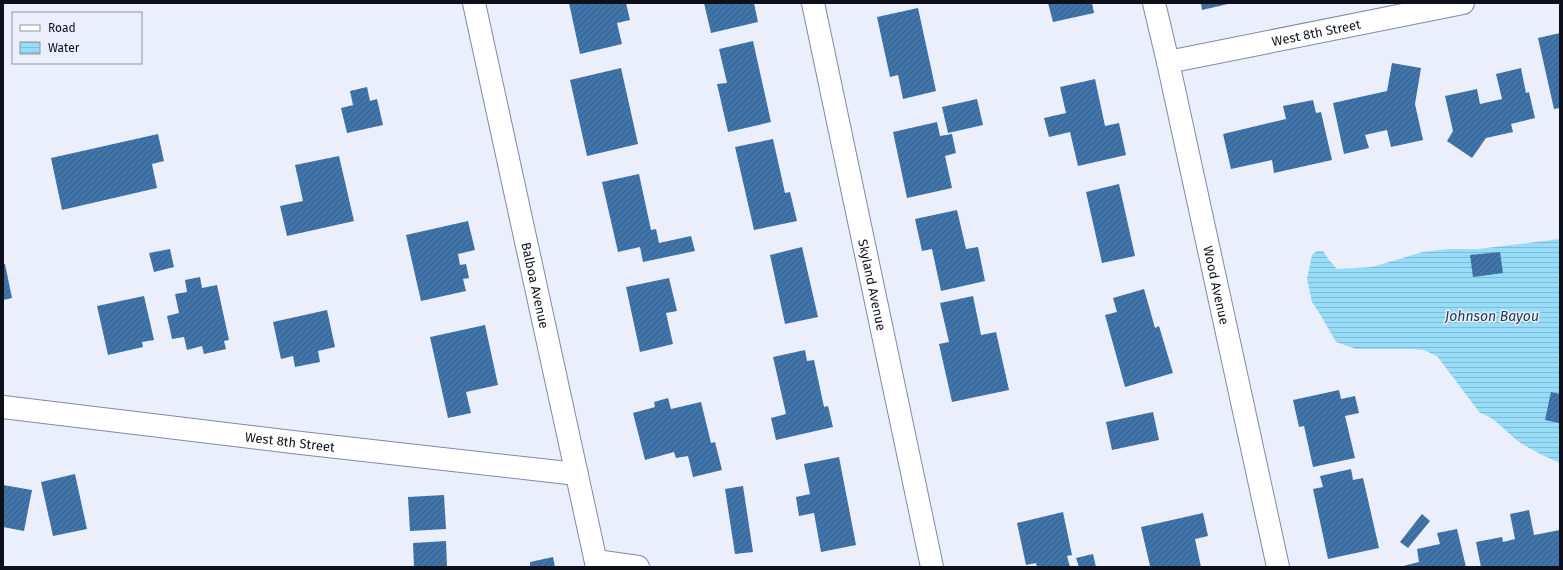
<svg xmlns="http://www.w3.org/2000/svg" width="1563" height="570" font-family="'Fira Sans',sans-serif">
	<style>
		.water { fill: url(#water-rules) }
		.building { fill: url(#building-hatch) }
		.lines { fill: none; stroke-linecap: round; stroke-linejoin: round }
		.minor-casing { stroke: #8289a6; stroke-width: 24 }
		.minor { stroke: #fff; stroke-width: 22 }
		.labels { text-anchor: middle; stroke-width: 3; stroke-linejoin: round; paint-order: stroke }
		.street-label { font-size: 13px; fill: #0d0f1a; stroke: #ebeefb }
		.water-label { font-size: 14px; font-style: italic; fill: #184150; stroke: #ebeefb }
	</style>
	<defs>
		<pattern id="water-rules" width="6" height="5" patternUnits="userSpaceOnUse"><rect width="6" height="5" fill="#97dcf8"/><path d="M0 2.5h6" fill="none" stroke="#81bcd4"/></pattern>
		<pattern id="building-hatch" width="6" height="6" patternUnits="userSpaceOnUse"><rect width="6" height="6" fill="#4175aa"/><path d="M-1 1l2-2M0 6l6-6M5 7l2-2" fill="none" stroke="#355e8a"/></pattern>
	</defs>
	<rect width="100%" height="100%" fill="#ebeefb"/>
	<path class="water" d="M 1560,239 L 1560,463 C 1546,457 1531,450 1518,441 C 1506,432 1495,417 1480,413 L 1437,356 L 1424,350 L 1411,349 L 1356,349 L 1336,342 L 1320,314 L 1312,302 L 1307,279 L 1312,255 L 1317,251 L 1323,251 L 1329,260 L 1337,269 L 1372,267 L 1423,252 L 1448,249 L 1478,249 Z"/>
	<g class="building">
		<path d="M 569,3 L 626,3 L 630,20 L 617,23 L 622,44 L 580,54 Z"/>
		<path d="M 704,3 L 754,3 L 758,22 L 711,33 Z"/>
		<path d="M 1048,3 L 1092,3 L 1094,13 L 1053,22 Z"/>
		<path d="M 1201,3 L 1228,3 L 1228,4 L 1202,10 Z"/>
		<path d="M 918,8 L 936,91 L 903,99 L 898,75 L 890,77 L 877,17 Z"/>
		<path d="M 1560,33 L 1560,108 L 1554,109 L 1538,38 Z"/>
		<path d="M 753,41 L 771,122 L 728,132 L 717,84 L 727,83 L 719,49 Z"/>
		<path d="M 1392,63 L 1421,68 L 1415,104 L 1423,140 L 1391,147 L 1387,130 L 1365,135 L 1369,148 L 1344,154 L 1333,103 L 1387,91 Z"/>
		<path d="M 621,68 L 638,144 L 587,156 L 570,80 Z"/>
		<path d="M 1521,68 L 1526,93 L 1529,92 L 1535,118 L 1511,124 L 1513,132 L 1486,138 L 1472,158 L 1447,141 L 1453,131 L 1445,96 L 1477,89 L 1480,104 L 1502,99 L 1496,74 Z"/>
		<path d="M 1095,79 L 1105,126 L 1119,123 L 1126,155 L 1078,166 L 1070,132 L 1049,137 L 1044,118 L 1066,113 L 1060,87 Z"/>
		<path d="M 367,87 L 370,101 L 377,99 L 383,125 L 347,133 L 341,108 L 353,105 L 350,91 Z"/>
		<path d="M 977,99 L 983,125 L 948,133 L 942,107 Z"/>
		<path d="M 1313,100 L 1316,113 L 1321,112 L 1332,160 L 1274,173 L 1272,160 L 1231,169 L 1223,134 L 1286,119 L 1283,106 Z"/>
		<path d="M 937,122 L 940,136 L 952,134 L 956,153 L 945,156 L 952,188 L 907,198 L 893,132 Z"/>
		<path d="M 158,134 L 164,161 L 152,164 L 157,188 L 62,210 L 51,158 Z"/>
		<path d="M 773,139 L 785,193 L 790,192 L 797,221 L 754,230 L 735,147 Z"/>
		<path d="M 339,156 L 354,221 L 287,236 L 280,206 L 303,201 L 295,165 Z"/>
		<path d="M 639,174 L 651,230 L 656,229 L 659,243 L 691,236 L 695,251 L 643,262 L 640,247 L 618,252 L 602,182 Z"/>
		<path d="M 1119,184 L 1135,256 L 1102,263 L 1086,192 Z"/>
		<path d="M 957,210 L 966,249 L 978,247 L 985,281 L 941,291 L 932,249 L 922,251 L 915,219 Z"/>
		<path d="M 468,221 L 475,250 L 458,254 L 460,265 L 466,264 L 469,278 L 463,279 L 466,291 L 421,301 L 406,235 Z"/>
		<path d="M 802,247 L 818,317 L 785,324 L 770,255 Z"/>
		<path d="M 170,249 L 174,267 L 154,272 L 149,253 Z"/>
		<path d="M 1500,252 L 1503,273 L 1473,277 L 1470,255 Z"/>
		<path d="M 3,264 L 5,264 L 12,298 L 3,300 Z"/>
		<path d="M 200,277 L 202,288 L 217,285 L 229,340 L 224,341 L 226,349 L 204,354 L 202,346 L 187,350 L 184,337 L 172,339 L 167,316 L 179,313 L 175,294 L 187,292 L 185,280 Z"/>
		<path d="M 669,278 L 677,311 L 666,313 L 673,344 L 640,352 L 626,287 Z"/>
		<path d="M 1144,289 L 1155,328 L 1159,326 L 1173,373 L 1125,387 L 1105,315 L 1117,312 L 1113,298 Z"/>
		<path d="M 144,296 L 154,340 L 142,342 L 143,347 L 108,355 L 97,306 Z"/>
		<path d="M 973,296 L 981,335 L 996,332 L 1009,390 L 952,402 L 939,344 L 949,342 L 940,303 Z"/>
		<path d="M 327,310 L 335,347 L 318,351 L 320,362 L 295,367 L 293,356 L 281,359 L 273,322 Z"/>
		<path d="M 485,325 L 498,385 L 466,392 L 471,413 L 448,418 L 430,337 Z"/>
		<path d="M 805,350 L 807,361 L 814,360 L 824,407 L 828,406 L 833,427 L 776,440 L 771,418 L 786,414 L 773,357 Z"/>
		<path d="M 1339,390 L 1341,399 L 1355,396 L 1359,413 L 1345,416 L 1355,458 L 1313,467 L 1304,426 L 1299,427 L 1293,400 Z"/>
		<path d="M 1551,392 L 1560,394 L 1559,423 L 1545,420 Z"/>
		<path d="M 668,398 L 671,409 L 701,402 L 711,443 L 715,442 L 722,470 L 693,477 L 688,456 L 676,458 L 674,452 L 645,460 L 633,413 L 655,407 L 654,402 Z"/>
		<path d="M 1153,412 L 1159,440 L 1112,450 L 1106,422 Z"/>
		<path d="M 839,457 L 856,545 L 821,552 L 814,513 L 799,516 L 796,497 L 810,494 L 804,464 Z"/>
		<path d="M 1351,469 L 1353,480 L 1363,478 L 1379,548 L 1328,559 L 1313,489 L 1323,487 L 1320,476 Z"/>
		<path d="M 75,474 L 87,529 L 53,536 L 41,482 Z"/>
		<path d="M 3,485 L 32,490 L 24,531 L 3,527 Z"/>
		<path d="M 743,486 L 753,552 L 735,554 L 725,489 Z"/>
		<path d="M 444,495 L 446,529 L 410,531 L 408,497 Z"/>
		<path d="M 1529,510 L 1534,535 L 1560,530 L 1560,567 L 1481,567 L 1476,542 L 1502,537 L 1503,542 L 1515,539 L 1510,514 Z"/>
		<path d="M 1063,512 L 1072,555 L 1067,556 L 1070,567 L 1037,567 L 1036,563 L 1026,565 L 1017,523 Z"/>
		<path d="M 1203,513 L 1208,536 L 1195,539 L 1201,567 L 1146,567 L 1150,566 L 1141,527 Z"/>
		<path d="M 1422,514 L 1430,521 L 1408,548 L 1400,542 Z"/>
		<path d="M 1457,529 L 1466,567 L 1399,567 L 1419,562 L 1417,549 L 1440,544 L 1437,533 Z"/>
		<path d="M 446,541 L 447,567 L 414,567 L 413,543 Z"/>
		<path d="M 1093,554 L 1096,567 L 1079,567 L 1076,558 Z"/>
		<path d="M 553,557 L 555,567 L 530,567 L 530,562 Z"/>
	</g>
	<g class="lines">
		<defs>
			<g id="minor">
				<path id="s1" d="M 474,3 L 597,567"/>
				<path id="s2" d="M 813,3 L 932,567"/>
				<path id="s3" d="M 1154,3 L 1168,62 L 1278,567"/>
				<path id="s4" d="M 1168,62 L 1463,3"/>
				<path id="s5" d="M 3,407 L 301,443 L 577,474"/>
				<path d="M 596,561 L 638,567"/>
			</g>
		</defs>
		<use href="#minor" class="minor-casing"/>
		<use href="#minor" class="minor"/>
	</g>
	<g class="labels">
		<g class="street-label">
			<text dy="5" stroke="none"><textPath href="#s4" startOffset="151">West 8th Street</textPath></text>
			<text dy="5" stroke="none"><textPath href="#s1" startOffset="289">Balboa Avenue</textPath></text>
			<text dy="5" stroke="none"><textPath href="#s2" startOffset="288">Skyland Avenue</textPath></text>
			<text dy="5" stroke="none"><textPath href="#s3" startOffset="289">Wood Avenue</textPath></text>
			<text dy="5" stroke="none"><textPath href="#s5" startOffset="289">West 8th Street</textPath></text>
		</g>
		<g class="water-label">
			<text x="1492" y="321">Johnson Bayou</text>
		</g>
	</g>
	<rect width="1563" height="570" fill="none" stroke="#0d0f1a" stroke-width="8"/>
	<rect x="12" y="12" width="130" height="52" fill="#ebeefb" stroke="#9295a1"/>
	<rect x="20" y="25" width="20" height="6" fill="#ffffff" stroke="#9295a1"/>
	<text x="48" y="32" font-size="12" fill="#0d0f1a">Road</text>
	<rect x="20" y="42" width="20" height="12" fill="url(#water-rules)" stroke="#9295a1"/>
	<text x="48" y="52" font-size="12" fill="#0d0f1a">Water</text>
</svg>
